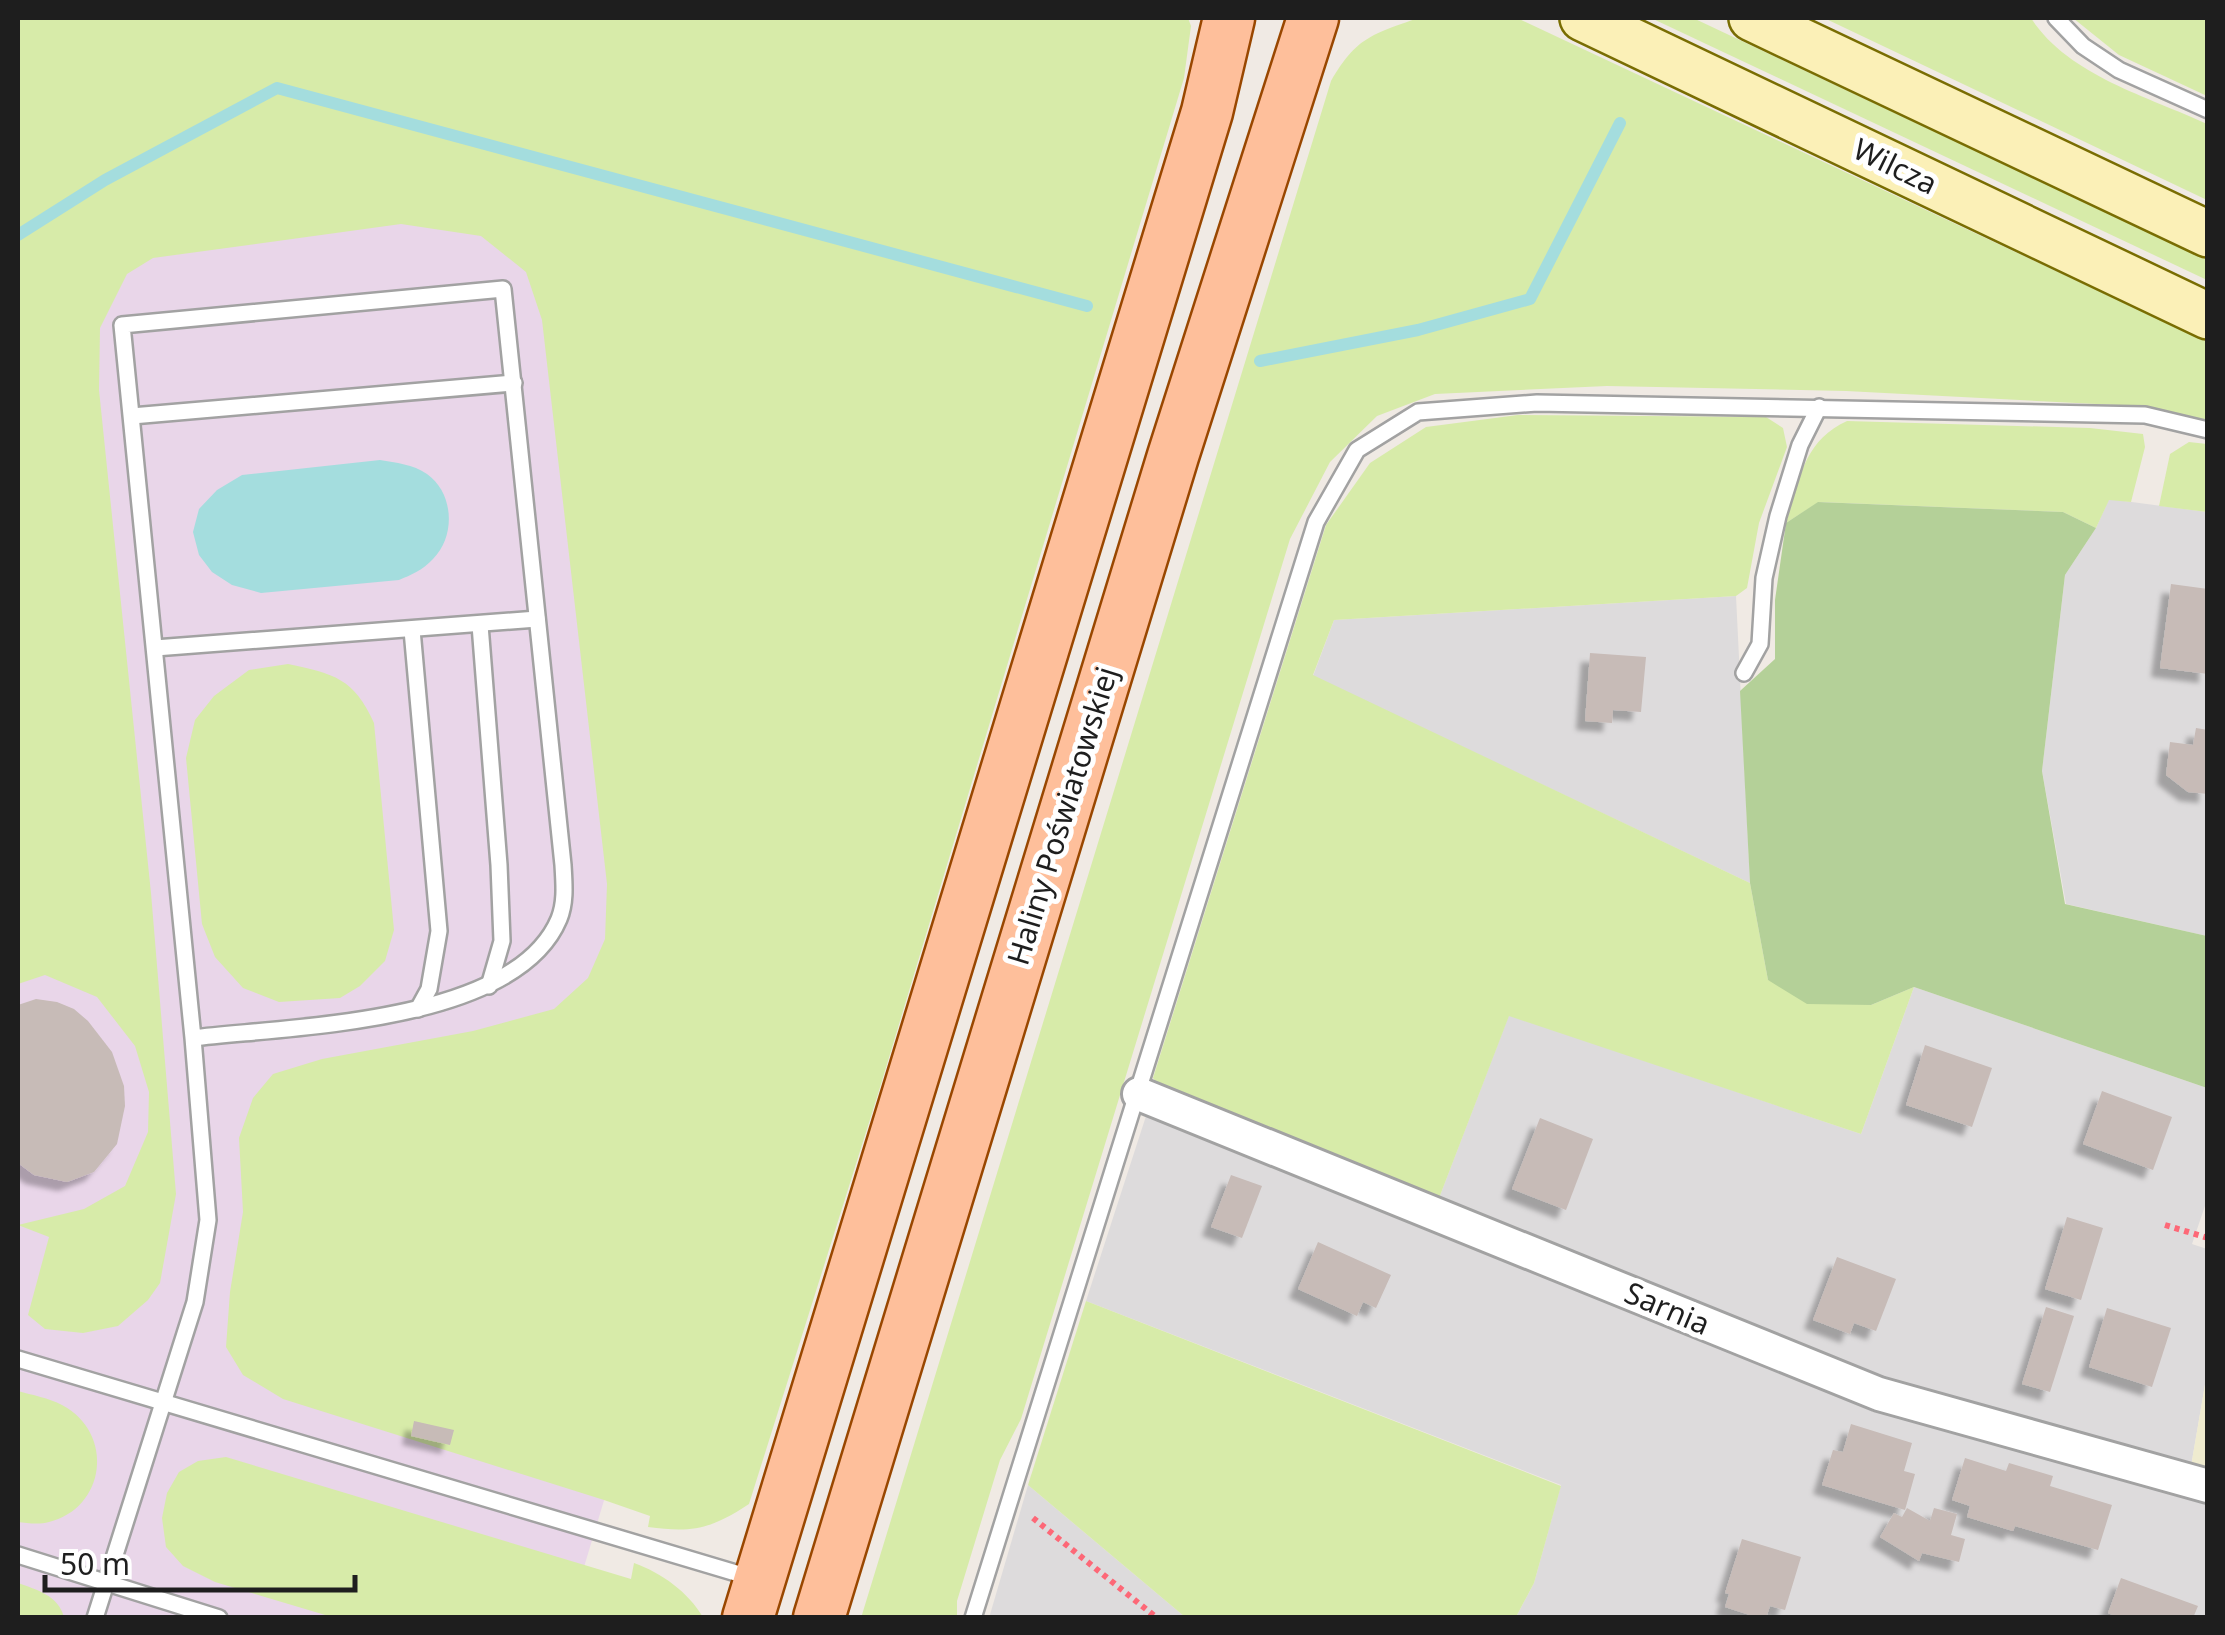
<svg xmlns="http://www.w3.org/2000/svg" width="2225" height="1635" font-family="'Noto Sans',sans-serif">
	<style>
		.residential { fill: #dddbdc }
		.industrial { fill: #e9d6e9 }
		.farmland { fill: #efebcf }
		.grass { fill: #d7eba9 }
		.forest { fill: #b4d098 }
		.water { fill: #a4ddde }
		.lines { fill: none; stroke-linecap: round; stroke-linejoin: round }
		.stream { stroke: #a4ddde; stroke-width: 12 }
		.building { fill: #c7bbb7; filter: url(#shadow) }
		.lane-casing { stroke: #a2a2a2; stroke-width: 20 }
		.street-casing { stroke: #a2a2a2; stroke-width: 38 }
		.secondary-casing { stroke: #796d02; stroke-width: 50 }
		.primary-casing { stroke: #994700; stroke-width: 55 }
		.path { stroke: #fd6877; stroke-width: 6; stroke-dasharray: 5 5; stroke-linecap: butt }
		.lane { stroke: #fff; stroke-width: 15 }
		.street { stroke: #fff; stroke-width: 32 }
		.secondary { stroke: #fbf0b7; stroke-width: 45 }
		.primary { stroke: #febf9b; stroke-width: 50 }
		.labels { text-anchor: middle; stroke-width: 10; stroke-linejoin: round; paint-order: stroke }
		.street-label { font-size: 30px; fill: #1e1e1e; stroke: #fff }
	</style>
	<defs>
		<filter id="shadow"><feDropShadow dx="-9" dy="9" stdDeviation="2.5" flood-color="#0004"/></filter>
	</defs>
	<rect width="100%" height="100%" fill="#f0eae4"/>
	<g class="residential">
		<path d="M 2109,499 L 2207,512 L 2207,936 L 2066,904 L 2042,771 L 2065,575 L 2096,528 Z"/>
		<path d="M 1736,596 L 1750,883 L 1313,676 L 1334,620 Z"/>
		<path d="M 1914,987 L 2207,1088 L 2207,1200 L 2192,1244 L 2207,1249 L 2207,1373 L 2190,1472 L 1868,1377 L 1436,1206 L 1509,1015 L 1861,1134 Z"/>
		<path d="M 1147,1113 L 1894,1412 L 2150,1488 L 2207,1501 L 2207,1617 L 1516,1617 L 1534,1583 L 1561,1485 L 1086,1301 Z"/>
		<path d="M 1028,1485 L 1185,1617 L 989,1618 Z"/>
	</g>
	<path class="industrial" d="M 276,128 L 963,305 L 569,1617 L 18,1618 L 18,287 Z"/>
	<path class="farmland" d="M 2207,1373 L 2207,1476 L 2190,1472 Z"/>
	<g class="grass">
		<path d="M 18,18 L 1188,18 L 1191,26 L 1184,78 L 878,1094 L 749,1504 C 711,1529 693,1533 648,1527 L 650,1516 L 604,1500 L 283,1399 L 243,1375 L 226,1347 L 230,1292 L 243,1212 L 239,1138 L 253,1098 L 273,1074 L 322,1059 L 473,1031 L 554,1009 L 588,978 L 605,939 L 607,884 L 542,320 L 526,272 L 481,236 L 401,224 L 153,258 L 127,274 L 100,328 L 99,390 L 151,893 L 176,1194 L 160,1283 L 148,1300 L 118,1326 L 83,1333 L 45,1329 L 28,1315 L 49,1237 L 18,1225 L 84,1209 L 125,1186 L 148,1132 L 149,1092 L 135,1046 L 97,997 L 45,975 L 18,984 Z"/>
		<path d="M 1418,18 L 1517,18 L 2207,342 L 2207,420 L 2116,405 L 1846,391 L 1607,386 L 1435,394 L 1377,416 L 1330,462 L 1290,539 L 1021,1419 L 1000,1460 L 957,1601 L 957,1617 L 861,1618 L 1331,81 C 1357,37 1371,35 1418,18 Z"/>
		<path d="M 1651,18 L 1693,18 L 2207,260 L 2207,280 Z"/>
		<path d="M 1824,18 L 2031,18 C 2067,75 2149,97 2207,124 L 2207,200 Z"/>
		<path d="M 2073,18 L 2207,18 L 2207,96 L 2119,55 Z"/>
		<path d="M 1518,415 L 1766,417 L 1783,428 L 1787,447 L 1759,523 L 1747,588 L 1736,596 L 1334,620 L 1313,675 L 1750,883 L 1768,980 L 1871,1005 L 1914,987 L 1861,1134 L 1509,1016 L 1436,1206 L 1167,1096 L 1153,1078 L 1326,525 L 1370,463 L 1426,427 Z"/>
		<path d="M 1847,421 L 2090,428 L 2143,434 L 2145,447 L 2131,502 L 2109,500 L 2096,528 L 2063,512 L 1819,502 L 1786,523 C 1799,481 1803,441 1847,421 Z"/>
		<path d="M 2189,442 L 2207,444 L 2207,512 L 2159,506 L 2170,454 Z"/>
		<path d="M 288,664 C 334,674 354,678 374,723 L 394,930 L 385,961 L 360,986 L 340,998 L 279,1002 L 243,988 L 215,957 L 202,924 L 186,758 L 195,720 L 214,696 L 249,670 Z"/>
		<path d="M 1086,1301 L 1561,1486 L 1534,1583 L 1516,1617 L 1185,1617 L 1028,1485 Z"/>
		<path d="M 18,1391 C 32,1395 49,1398 62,1405 C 115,1433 106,1508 49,1522 C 39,1525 27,1523 18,1522 Z"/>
		<path d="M 226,1457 L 631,1579 L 634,1563 C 662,1573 688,1592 703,1617 L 332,1617 L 215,1582 L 183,1566 L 166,1547 L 162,1518 L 167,1493 L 179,1472 L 198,1461 Z"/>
		<path d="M 18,1583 C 37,1590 58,1595 64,1617 L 18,1617 Z"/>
	</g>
	<path class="forest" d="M 1818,502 L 2063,512 L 2096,528 L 2065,575 L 2042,771 L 2065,904 L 2207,936 L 2207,1088 L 1914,987 L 1871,1005 L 1807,1004 L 1768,980 L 1750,883 L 1740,691 L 1775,659 L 1775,600 L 1786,523 Z"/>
	<path class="water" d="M 380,460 C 396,463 413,464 427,474 C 454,493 456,536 433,559 C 423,570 411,575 399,580 L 261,593 L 232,585 L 212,572 L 199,555 L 193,532 L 199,509 L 217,490 L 242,475 Z"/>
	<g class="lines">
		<g class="stream">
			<path d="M 18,235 L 105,180 L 277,88 L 1087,306"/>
			<path d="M 1260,361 L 1418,330 L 1530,299 L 1620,123"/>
		</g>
	</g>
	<g class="building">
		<path d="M 2171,584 L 2208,589 L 2208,674 L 2160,668 Z"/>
		<path d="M 1590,653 L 1646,657 L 1641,712 L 1613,710 L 1612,723 L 1585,721 Z"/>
		<path d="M 2196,728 L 2208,730 L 2208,794 L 2188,792 L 2166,775 L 2170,742 L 2193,745 Z"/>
		<path d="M 36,999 L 57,1002 L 74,1009 L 88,1021 L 112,1052 L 124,1086 L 125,1106 L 117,1144 L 94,1172 L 67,1182 L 34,1175 L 18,1163 L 18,1005 Z"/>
		<path d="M 1925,1045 L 1992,1068 L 1972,1127 L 1906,1105 Z"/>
		<path d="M 2102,1091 L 2172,1117 L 2153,1170 L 2083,1144 Z"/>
		<path d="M 1540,1118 L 1593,1139 L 1566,1210 L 1512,1189 Z"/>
		<path d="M 1231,1175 L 1262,1186 L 1242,1238 L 1211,1227 Z"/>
		<path d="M 2067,1217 L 2103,1228 L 2081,1300 L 2045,1289 Z"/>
		<path d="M 1318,1242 L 1391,1275 L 1376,1308 L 1363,1302 L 1357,1316 L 1298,1289 Z"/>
		<path d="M 1837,1257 L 1896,1279 L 1876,1331 L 1854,1323 L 1850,1334 L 1813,1320 Z"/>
		<path d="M 2046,1307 L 2074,1316 L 2050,1392 L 2022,1384 Z"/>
		<path d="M 2107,1308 L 2171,1328 L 2152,1387 L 2089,1367 Z"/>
		<path d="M 414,1421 L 454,1430 L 450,1445 L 411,1436 Z"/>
		<path d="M 1851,1424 L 1912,1443 L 1904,1471 L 1915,1474 L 1905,1510 L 1822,1485 L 1833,1450 L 1843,1452 Z"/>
		<path d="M 1965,1458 L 2006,1471 L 2009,1463 L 2053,1476 L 2050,1486 L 2112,1505 L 2098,1550 L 2015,1526 L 2013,1531 L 1967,1517 L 1970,1506 L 1952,1500 Z"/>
		<path d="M 1907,1508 L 1930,1521 L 1934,1508 L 1957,1514 L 1951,1535 L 1965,1539 L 1959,1562 L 1922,1553 L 1919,1561 L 1880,1537 L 1894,1513 L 1902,1517 Z"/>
		<path d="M 1742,1539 L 1801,1557 L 1785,1610 L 1770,1606 L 1766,1618 L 1759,1618 L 1725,1607 L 1729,1594 L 1725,1593 Z"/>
		<path d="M 2121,1578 L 2198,1606 L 2193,1618 L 2120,1618 L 2108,1613 Z"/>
	</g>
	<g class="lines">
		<defs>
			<g id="lane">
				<path d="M 2056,18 L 2083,46 L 2119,70 L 2208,110"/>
				<path d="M 132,416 L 514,383"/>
				<path d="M 480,625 L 499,865 L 502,941 L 489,986"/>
				<path d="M 412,630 L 439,931 L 429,989 L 418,1009"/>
				<path d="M 155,648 L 537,619"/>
				<path d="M 1744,673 L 1760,644 L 1764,578 L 1778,516 L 1800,445 L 1819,407"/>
				<path d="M 18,1359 L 756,1579"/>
				<path d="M 18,1555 L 219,1618"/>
				<path d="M 95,1618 L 195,1302 L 208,1220 L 193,1038 L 122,325 L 503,289 L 563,865 C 564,883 566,902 559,919 C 515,1024 291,1026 193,1038"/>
				<path d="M 973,1618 L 1316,522 L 1357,450 L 1418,412 L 1537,403 L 2145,415 L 2208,430"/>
			</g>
			<path id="street" d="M 1139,1094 L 1879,1394 L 2208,1486"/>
			<g id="secondary">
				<path d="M 1583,18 L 2208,316"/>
				<path d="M 1752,18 L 2208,234"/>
			</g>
			<g id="primary">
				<path d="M 748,1618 L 1207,112 L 1229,18"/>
				<path d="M 819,1618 L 1173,456 L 1313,18"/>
			</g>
		</defs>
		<use href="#lane" class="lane-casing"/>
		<use href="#street" class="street-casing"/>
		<use href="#secondary" class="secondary-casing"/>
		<use href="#primary" class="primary-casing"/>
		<g class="path">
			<path d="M 2165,1225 L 2208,1238"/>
			<path d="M 1033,1518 L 1157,1618"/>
		</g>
		<use href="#lane" class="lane"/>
		<use href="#street" class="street"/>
		<use href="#secondary" class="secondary"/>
		<use href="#primary" class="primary"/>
	</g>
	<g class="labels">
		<g class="street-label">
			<text transform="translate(1895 167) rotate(26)" y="10">Wilcza</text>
			<text transform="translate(1063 816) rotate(-73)" y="10">Haliny Poświatowskiej</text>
			<text transform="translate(1667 1309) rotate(23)" y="10">Sarnia</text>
		</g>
	</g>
	<rect width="2225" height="1635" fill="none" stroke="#1e1e1e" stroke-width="40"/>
	<path d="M45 1575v15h310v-15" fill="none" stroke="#1e1e1e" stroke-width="5"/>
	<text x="60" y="1575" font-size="30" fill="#1e1e1e" stroke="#ffffff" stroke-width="8" paint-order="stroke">50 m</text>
</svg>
